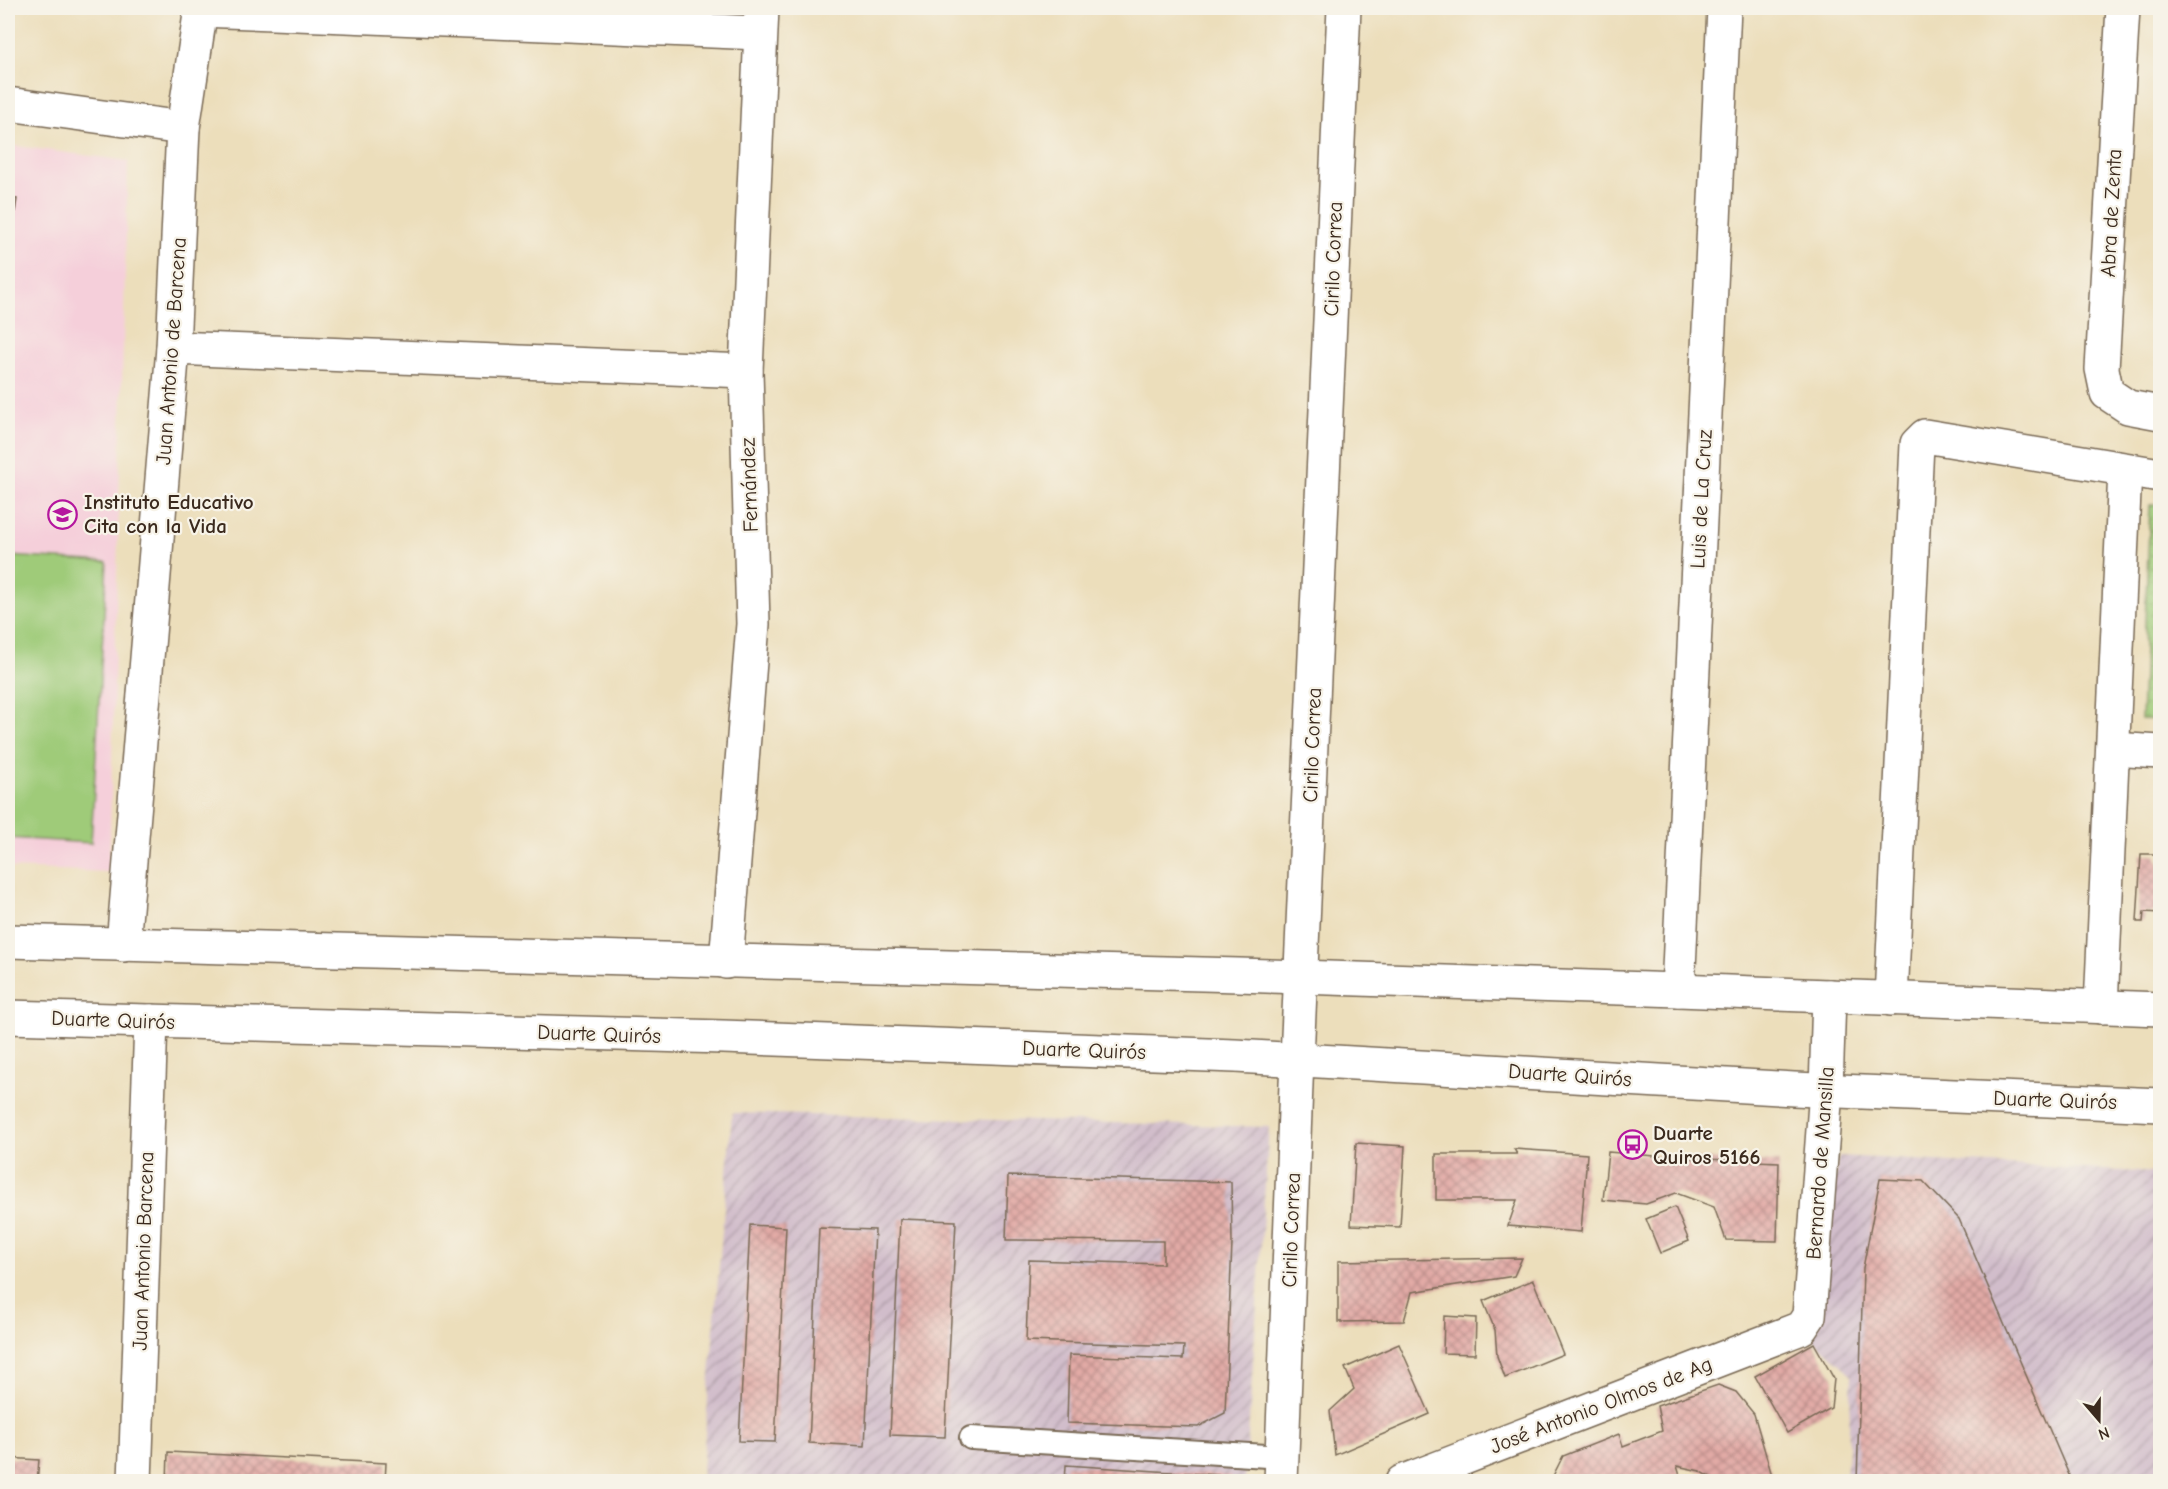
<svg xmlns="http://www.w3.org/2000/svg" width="2168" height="1489" font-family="'Comic Neue',sans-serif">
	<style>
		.built { fill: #f5cfda }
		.industrial { fill: url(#industrial-furrows) }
		.park { fill: url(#park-dots); stroke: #6d7a4c; stroke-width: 1.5 }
		.pitch { fill: #9fcb79; stroke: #6d7a4c; stroke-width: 1.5 }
		.building { fill: url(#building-cross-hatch) }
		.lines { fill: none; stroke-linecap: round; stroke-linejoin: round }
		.service-casing { stroke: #796955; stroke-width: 26 }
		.minor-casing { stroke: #796955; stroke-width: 36 }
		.secondary-casing { stroke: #796955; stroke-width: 36 }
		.service { stroke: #fff; stroke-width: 22 }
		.minor { stroke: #fff; stroke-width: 33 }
		.secondary { stroke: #fff; stroke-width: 33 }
		.labels { text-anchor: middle; stroke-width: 4.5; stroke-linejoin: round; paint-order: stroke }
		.street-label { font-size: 21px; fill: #3b2a1e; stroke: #f7f3e8 }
		.poi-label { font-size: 21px; font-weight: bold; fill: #3b2a1e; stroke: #f7f3e8; text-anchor: start }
	</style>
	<defs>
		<pattern id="industrial-furrows" width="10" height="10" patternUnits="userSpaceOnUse" patternTransform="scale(1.5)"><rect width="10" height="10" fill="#d1bdcb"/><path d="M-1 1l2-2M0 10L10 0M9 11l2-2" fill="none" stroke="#ab9aa4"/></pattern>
		<pattern id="park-dots" width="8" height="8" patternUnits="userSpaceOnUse" patternTransform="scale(1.5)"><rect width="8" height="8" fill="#9fcb79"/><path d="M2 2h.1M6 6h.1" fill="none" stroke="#8aae68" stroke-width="1.8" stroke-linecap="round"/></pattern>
		<pattern id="building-cross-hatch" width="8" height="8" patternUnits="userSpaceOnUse" patternTransform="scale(1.5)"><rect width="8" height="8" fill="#e2aaa6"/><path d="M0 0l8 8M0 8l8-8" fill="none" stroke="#b88b87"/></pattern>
	</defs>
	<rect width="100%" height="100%" fill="#f7f3e8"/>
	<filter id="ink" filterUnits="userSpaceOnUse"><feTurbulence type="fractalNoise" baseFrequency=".0167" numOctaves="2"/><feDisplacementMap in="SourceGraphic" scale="12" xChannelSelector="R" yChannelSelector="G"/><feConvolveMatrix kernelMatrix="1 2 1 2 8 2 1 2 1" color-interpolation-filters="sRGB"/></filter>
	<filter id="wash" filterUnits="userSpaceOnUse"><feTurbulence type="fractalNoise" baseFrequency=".008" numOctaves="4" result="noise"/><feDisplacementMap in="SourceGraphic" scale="24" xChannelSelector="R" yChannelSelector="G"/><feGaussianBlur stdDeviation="1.35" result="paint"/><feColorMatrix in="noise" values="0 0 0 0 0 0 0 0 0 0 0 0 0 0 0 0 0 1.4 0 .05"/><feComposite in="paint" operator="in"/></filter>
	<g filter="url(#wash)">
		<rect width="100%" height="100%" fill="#ecdebb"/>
		<path class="built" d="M 8,145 L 128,161 L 109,872 L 8,868 Z"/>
		<g class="industrial">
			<path d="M 732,1113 L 1269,1127 L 1245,1481 L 701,1482 Z"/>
			<path d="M 1839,1156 L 2160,1173 L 2160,1481 L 1846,1481 L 1852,1375 L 1801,1328 Z"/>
		</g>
		<g class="park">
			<path d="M 631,8 L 713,8 L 704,12 Z"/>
			<path d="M 2150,505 L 2160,505 L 2160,720 L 2141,719 Z"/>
		</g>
		<path class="pitch" d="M 8,556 L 107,562 L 91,843 L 8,838 Z"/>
		<g id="blocks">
			<g class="building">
				<path d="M 8,198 L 17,199 L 9,254 L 8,254 Z"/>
				<path d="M 2141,854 L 2156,854 L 2160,867 L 2160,913 L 2144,912 L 2143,922 L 2137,922 Z"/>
				<path d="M 1356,1143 L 1405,1146 L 1400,1227 L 1351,1225 Z"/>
				<path d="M 1514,1149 L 1587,1154 L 1581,1232 L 1508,1226 L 1517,1200 L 1436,1200 L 1436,1154 L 1517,1154 Z"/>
				<path d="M 1608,1152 L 1679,1158 L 1779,1162 L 1777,1241 L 1726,1240 L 1714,1207 L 1676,1193 L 1646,1204 L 1603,1200 Z"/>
				<path d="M 1008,1176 L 1231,1182 L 1232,1243 L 1225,1413 L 1198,1427 L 1067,1423 L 1069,1355 L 1183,1359 L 1184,1346 L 1026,1341 L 1029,1260 L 1163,1264 L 1163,1241 L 1006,1240 Z"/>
				<path d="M 1880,1179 L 1923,1181 L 1959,1219 L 2072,1482 L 1857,1482 L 1863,1268 Z"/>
				<path d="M 1675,1207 L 1689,1241 L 1660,1253 L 1646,1219 Z"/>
				<path d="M 900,1219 L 956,1221 L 945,1437 L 890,1435 Z"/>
				<path d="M 750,1225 L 786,1227 L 775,1442 L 739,1441 Z"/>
				<path d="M 819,1228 L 875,1230 L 865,1446 L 809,1443 Z"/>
				<path d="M 1522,1258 L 1514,1276 L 1412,1292 L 1404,1321 L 1338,1322 L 1338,1261 Z"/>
				<path d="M 1533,1280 L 1563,1354 L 1505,1378 L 1497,1356 L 1495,1330 L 1483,1301 Z"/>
				<path d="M 1444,1316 L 1476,1318 L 1475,1354 L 1443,1353 Z"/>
				<path d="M 1814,1343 L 1834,1379 L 1831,1408 L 1787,1433 L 1755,1376 Z"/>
				<path d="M 1399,1344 L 1430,1414 L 1335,1455 L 1330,1411 L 1354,1389 L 1345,1368 Z"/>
				<path d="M 1718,1385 L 1736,1392 L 1754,1414 L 1773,1479 L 1764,1482 L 1719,1482 L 1700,1471 L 1677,1466 L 1682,1482 L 1550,1482 L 1563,1456 L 1619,1434 L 1623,1446 L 1662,1431 L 1657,1406 Z"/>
				<path d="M 168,1452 L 386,1463 L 385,1482 L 167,1482 Z"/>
				<path d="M 8,1458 L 39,1460 L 37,1482 L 8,1482 Z"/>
				<path d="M 1066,1465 L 1231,1476 L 1231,1482 L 1065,1482 Z"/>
			</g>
		</g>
	</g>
	<g filter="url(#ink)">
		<use href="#blocks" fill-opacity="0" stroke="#796955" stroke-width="1.5"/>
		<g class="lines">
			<defs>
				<path id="service" d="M 971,1438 L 1282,1457"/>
				<g id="minor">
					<path d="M 2123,8 L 2102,369 L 2107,393 L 2128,407 L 2160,413"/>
					<path d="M 201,10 L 760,33"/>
					<path d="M 8,104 L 183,128"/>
					<path d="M 173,348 L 746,371"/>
					<path d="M 2113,749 L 2160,752"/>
					<path d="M 123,945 L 173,348 L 183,128 L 201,8"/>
					<path d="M 726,962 L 753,624 L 746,371 L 762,8"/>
					<path d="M 1678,990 L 1724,8"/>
					<path d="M 1891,999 L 1917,444 L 1925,436 L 2160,475"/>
					<path d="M 2101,1007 L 2125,470"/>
					<path d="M 135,1482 L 151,1021"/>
					<path d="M 1281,1482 L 1297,1058 L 1344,8"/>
					<path d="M 1402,1482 L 1801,1328 L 1809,1316 L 1826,1090 L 1829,996"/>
				</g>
				<g id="secondary">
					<path d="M 8,941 L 1239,975 L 1678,990 L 2160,1009"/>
					<path d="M 8,1017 L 723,1037 L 1235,1056 L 1794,1089 L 2160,1105"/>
				</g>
			</defs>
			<use href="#service" class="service-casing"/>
			<use href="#minor" class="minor-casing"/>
			<use href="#secondary" class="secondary-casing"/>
			<use href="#service" class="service"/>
			<use href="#minor" class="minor"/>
			<use href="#secondary" class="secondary"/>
		</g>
	</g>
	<defs>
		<symbol id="school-ring" viewBox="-11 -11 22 22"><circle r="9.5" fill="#f7f3e8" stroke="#b5179e" stroke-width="1.5"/><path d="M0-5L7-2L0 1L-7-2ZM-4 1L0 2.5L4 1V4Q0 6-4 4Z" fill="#b5179e"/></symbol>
		<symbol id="bus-ring" viewBox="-11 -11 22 22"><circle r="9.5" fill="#f7f3e8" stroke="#b5179e" stroke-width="1.5"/><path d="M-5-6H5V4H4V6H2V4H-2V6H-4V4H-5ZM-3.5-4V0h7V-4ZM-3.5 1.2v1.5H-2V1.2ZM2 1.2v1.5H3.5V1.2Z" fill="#b5179e"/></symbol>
	</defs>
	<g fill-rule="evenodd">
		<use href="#school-ring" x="46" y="498" width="33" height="33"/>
		<use href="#bus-ring" x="1616" y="1128" width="33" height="33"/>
	</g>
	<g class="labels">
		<g class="street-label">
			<text transform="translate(2111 213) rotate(-87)" y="7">Abra de Zenta</text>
			<text transform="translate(1333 259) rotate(-88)" y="7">Cirilo Correa</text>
			<text transform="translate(171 351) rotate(-86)" y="7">Juan Antonio de Barcena</text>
			<text transform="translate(749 485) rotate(-92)" y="7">Fernández</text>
			<text transform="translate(1701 499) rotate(-87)" y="7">Luis de La Cruz</text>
			<text transform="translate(1312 745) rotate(-88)" y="7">Cirilo Correa</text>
			<text transform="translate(113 1020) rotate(2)" y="7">Duarte Quirós</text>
			<text transform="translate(599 1034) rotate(2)" y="7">Duarte Quirós</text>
			<text transform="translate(1084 1050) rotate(2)" y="7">Duarte Quirós</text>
			<text transform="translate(1570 1075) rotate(4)" y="7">Duarte Quirós</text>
			<text transform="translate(2055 1100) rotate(2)" y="7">Duarte Quirós</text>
			<text transform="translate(1820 1163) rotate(-86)" y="7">Bernardo de Mansilla</text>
			<text transform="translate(1291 1230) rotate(-88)" y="7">Cirilo Correa</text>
			<text transform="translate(143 1251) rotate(-88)" y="7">Juan Antonio Barcena</text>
			<text transform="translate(1601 1405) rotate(-21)" y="7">José Antonio Olmos de Ag</text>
		</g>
		<g class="poi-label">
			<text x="84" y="509">Instituto Educativo<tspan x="84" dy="24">Cita con la Vida</tspan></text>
			<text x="1653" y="1140">Duarte<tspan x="1653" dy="24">Quiros 5166</tspan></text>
		</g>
	</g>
	<rect width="2168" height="1489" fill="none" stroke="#f7f3e8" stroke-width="30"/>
	<g transform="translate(2099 1420) rotate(160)" stroke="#f7f3e8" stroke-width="4.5" paint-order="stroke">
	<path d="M0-4.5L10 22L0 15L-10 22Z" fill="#3b2a1e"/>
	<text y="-9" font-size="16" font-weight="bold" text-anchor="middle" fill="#3b2a1e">N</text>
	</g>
</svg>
